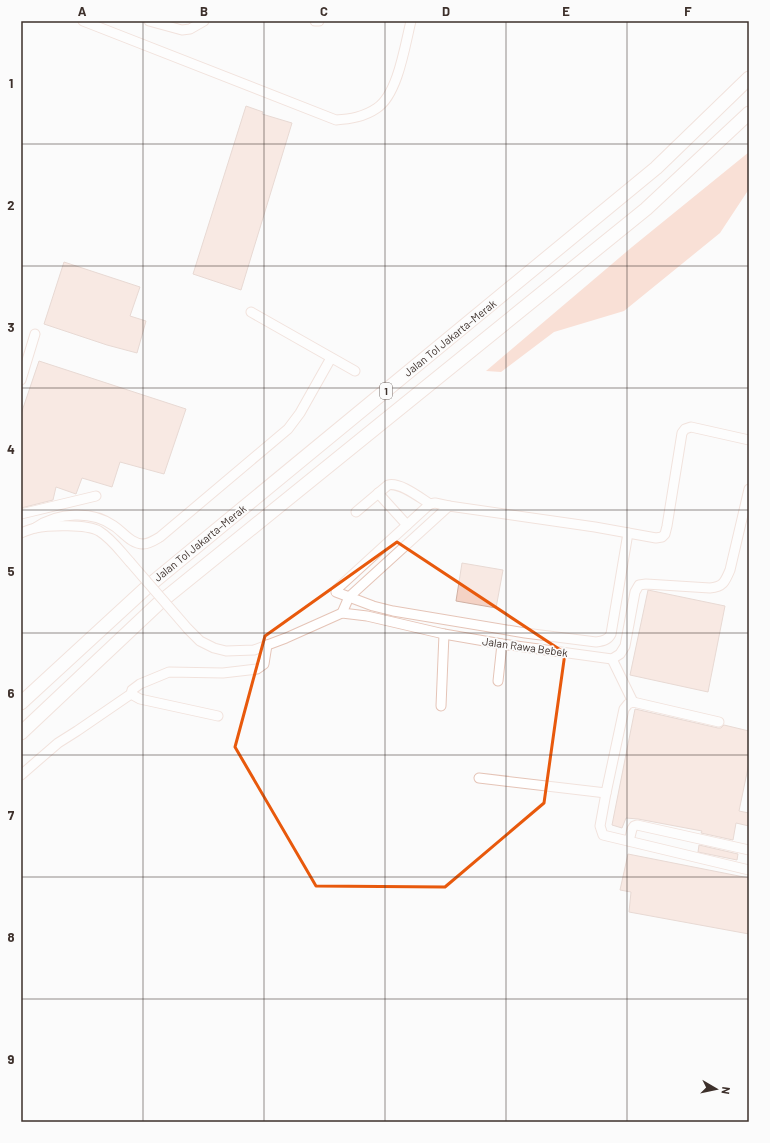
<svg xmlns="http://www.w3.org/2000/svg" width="770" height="1143" font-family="Barlow,sans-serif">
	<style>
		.green { fill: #f6bfa9 }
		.building { fill: #f4d2c5; stroke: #d0b0a3 }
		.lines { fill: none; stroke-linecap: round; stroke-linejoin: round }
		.minor-casing { stroke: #e5c4b7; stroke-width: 11 }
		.highway-casing { stroke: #e5c4b7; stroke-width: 15 }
		.minor { stroke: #fff; stroke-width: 9 }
		.highway { stroke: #fff; stroke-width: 13 }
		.minor-bridge-casing { stroke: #e5c4b7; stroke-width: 11; stroke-linecap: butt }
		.minor-bridge { stroke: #fff; stroke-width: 9 }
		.marked { fill: none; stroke: #e8590c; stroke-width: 3; stroke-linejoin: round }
		.grid { fill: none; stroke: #3d302b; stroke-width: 1; stroke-opacity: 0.55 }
		.labels { text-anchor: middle; stroke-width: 3.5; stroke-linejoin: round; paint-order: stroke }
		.shield { fill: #fbfbfb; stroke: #766d69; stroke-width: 1 }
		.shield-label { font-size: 10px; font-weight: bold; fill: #3d302b }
		.street-label { font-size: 11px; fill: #3d302b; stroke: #fbfbfb }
		.neatline { fill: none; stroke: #3d302b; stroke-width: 1.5 }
		.grid-label { font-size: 13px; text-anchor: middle; font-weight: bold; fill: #3d302b }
	</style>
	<rect width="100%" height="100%" fill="#fbfbfb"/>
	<path class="green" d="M 749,152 L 749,189 L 720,233 L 624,311 L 554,332 L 501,372 L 486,371 L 632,247 Z"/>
	<g class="building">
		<path d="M 246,106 L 263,112 L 262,114 L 292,123 L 241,290 L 193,274 Z"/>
		<path d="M 64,262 L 140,287 L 130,316 L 146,321 L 137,353 L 107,345 L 44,324 Z"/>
		<path d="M 39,361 L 186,409 L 164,474 L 120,462 L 112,487 L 82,478 L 76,494 L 56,487 L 53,500 L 21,508 L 21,414 Z"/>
		<path d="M 462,563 L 503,570 L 496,608 L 456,601 Z"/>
		<path d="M 648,590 L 725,606 L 708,692 L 630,675 Z"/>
		<path d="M 635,709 L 718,728 L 721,728 L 724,725 L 749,731 L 749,763 L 739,811 L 749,813 L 749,826 L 736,823 L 733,840 L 701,833 L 702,831 L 638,819 L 626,818 L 622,828 L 612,825 Z"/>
		<path d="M 699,845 L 738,854 L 737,860 L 698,852 Z"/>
		<path d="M 628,854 L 749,878 L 749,934 L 629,912 L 631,892 L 620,890 Z"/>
	</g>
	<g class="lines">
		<defs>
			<g id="minor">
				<path d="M 83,21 L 336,120 C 350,119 364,117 377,108 C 398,94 405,45 411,21"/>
				<path d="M 149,21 L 182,30 L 190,29 L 204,21"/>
				<path d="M 315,21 L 319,21"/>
				<path d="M 251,312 L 355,371"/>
				<path d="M 21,380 L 35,334"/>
				<path d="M 378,493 L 407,525"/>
				<path d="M 449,506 L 435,503 L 430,504 L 337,589 L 336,592 L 373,606 L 393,611 L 525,633 L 596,642 C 603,641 608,640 611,634 L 628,533"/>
				<path d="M 356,512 L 388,485 C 400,482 419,497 430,504"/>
				<path d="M 21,514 L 96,496"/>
				<path d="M 35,528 C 58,512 92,510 114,526 C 123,532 131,544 143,544 C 149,544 155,540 160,537 L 288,429 L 300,413 L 331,358"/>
				<path d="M 21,533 C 26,531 31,529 35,528 C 49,525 87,524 99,531 C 112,539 120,551 130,562"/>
				<path d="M 342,613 L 349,597 L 449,506 L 595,527 L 656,538 L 662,537 L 665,534 L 667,526 L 682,433 L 685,429 L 691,427 L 749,440"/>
				<path d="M 188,629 L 200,641 L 214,648 L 226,651 L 254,650 L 286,638 L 342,613 L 367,616 L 444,634 L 502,644 L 612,659 L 620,654 L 625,646 L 635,592 L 639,585 L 646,584 L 710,588 C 723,587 725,582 730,570 L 749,489"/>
				<path d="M 612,659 L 633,702 L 628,704 L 624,709 L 606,793 L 600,826 L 603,835 L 749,870"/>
				<path d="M 498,681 L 502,644"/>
				<path d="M 633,702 L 719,722"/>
				<path d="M 441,706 L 444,634"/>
				<path d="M 218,716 L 140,699 L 131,694 L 132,690 L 140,684 L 169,672 L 223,673 L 257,669 L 264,664 L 267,645"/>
				<path d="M 21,775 L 58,743 L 77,731 L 131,694"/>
				<path d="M 479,778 L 606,793"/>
				<path d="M 629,841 L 632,829 L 634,826 L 637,825 L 749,850"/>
			</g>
			<g id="highway">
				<path d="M 21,703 L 146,588 L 656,168 L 749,78"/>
				<path d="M 21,733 L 158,604 L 646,209 L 749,113"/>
			</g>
		</defs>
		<use href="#minor" class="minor-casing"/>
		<use href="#highway" class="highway-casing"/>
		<use href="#minor" class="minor"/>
		<use href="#highway" class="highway"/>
		<defs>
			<path id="minor-bridge" d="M 130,562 L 188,629"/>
		</defs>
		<use href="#minor-bridge" class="minor-bridge-casing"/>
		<use href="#minor-bridge" class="minor-bridge"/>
	</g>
	<path d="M0 0H770V1143H0ZM 397,542 L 565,653 L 544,803 L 445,887 L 316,886 L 235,747 L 265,636 Z" fill="#fbfbfb" fill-opacity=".55" fill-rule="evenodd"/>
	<path class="marked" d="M 397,542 L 565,653 L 544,803 L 445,887 L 316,886 L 235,747 L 265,636 Z"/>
	<path class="grid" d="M 143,21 L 143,1122M 264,21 L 264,1122M 385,21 L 385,1122M 506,21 L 506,1122M 627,21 L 627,1122M 21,144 L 749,144M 21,266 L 749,266M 21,388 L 749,388M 21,510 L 749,510M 21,633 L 749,633M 21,755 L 749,755M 21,877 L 749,877M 21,999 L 749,999"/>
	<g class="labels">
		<rect class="shield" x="380" y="383" width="12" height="16" rx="3"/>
		<g class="shield-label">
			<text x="386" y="395">1</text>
		</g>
		<g class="street-label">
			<text transform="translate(450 338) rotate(-39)" y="4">Jalan Tol Jakarta–Merak</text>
			<text transform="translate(200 543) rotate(-39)" y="4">Jalan Tol Jakarta–Merak</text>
			<text transform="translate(525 647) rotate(8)" y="4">Jalan Rawa Bebek</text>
		</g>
	</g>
	<rect width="770" height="1143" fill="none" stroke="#fbfbfb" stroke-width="44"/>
	<g transform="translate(716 1089) rotate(99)" stroke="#fbfbfb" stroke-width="3" paint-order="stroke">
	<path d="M0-3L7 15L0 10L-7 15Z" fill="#3d302b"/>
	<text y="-6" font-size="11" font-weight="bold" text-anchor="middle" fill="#3d302b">N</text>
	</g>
	<rect x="22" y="22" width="726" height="1099" class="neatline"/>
	<g class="grid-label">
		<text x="82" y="16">A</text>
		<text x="204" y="16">B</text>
		<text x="324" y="16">C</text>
		<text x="446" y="16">D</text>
		<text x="566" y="16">E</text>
		<text x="688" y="16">F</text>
		<text x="11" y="88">1</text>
		<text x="11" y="210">2</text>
		<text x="11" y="332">3</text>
		<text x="11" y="454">4</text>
		<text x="11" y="576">5</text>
		<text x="11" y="698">6</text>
		<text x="11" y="820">7</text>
		<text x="11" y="942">8</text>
		<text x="11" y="1064">9</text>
	</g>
</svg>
